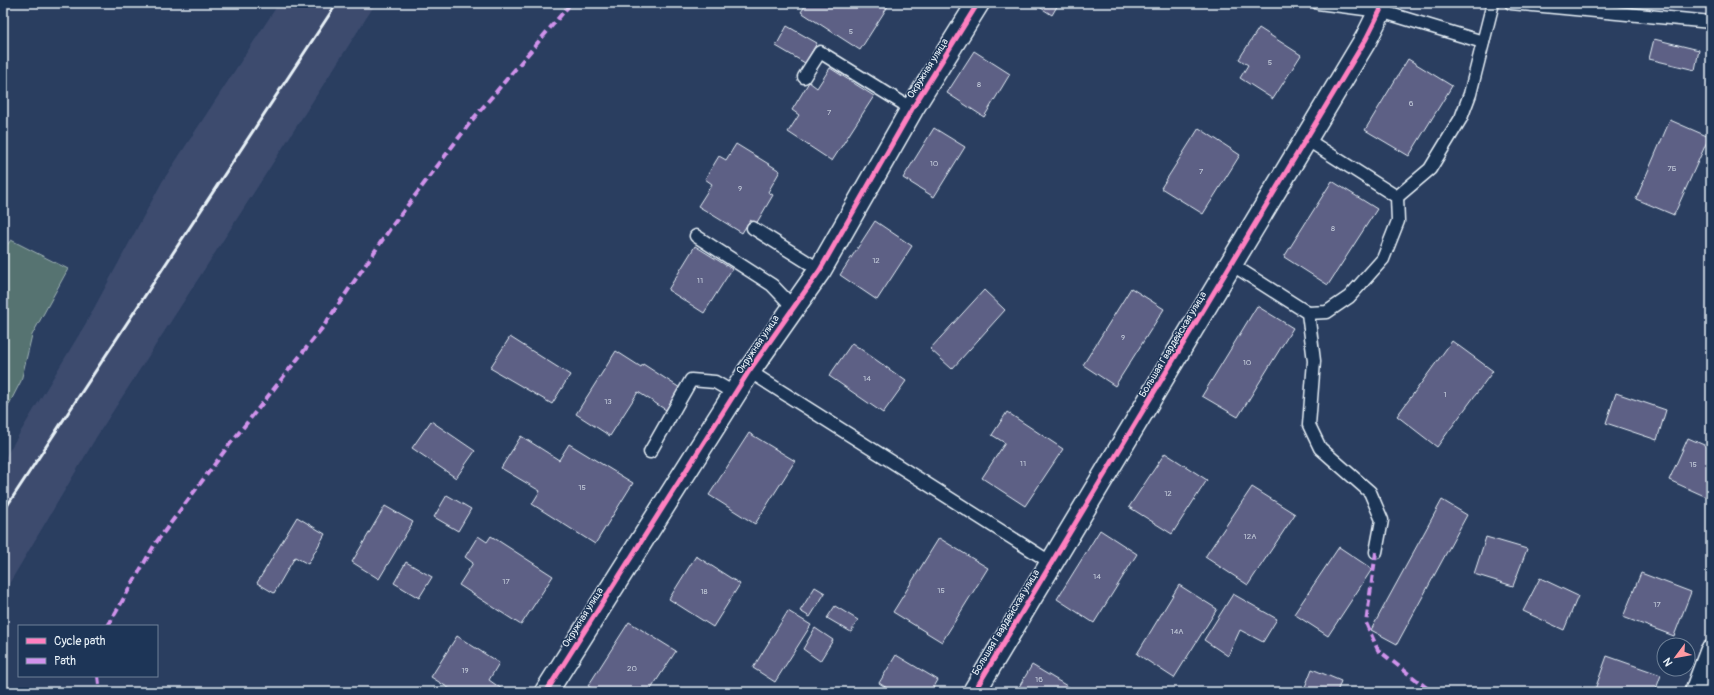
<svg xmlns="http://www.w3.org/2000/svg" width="1714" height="695" font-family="Pangolin,sans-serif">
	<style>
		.built { fill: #3c4b6e }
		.green { fill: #567371; stroke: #9fb2b4 }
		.building { fill: #5d6085; stroke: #e8f1f8 }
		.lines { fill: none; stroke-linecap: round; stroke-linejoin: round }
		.service-casing { stroke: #e8f1f8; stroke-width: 15 }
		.minor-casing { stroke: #e8f1f8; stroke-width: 25 }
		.service { stroke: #1d3557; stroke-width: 12 }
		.minor { stroke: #1d3557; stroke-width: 22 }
		.rail { stroke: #e8f1f8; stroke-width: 3 }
		.quiet { stroke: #d193ec; stroke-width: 4; stroke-dasharray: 8 4; stroke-linecap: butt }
		.cycleway-casing { stroke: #1d3557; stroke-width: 8 }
		.cycleway { stroke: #ff80c0; stroke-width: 5 }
		.labels { text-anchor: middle; stroke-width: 3; stroke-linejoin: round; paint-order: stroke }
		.number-label { font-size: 8px; fill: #c5cddb }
		.street-label { font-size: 10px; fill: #e8f1f8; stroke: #1d3557 }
	</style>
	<rect width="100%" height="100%" fill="#2a3e60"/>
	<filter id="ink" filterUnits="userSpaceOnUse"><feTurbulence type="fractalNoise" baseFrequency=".025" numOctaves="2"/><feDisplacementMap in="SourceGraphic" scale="8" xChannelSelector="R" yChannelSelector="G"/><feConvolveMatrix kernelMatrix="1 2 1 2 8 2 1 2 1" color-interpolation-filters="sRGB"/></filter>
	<g filter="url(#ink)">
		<path class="built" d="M 279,3 L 376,3 L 97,436 L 3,594 L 3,461 L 86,323 L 162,182 Z"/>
		<path class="green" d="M 11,240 L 68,269 L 32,335 L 21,381 L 3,416 L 3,250 Z"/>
		<g class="building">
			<path d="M 807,3 L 890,3 L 860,50 L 801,12 Z"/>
			<path d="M 1033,3 L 1059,3 L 1052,15 Z"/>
			<path d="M 787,26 L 817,43 L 805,63 L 776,46 Z"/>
			<path d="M 1259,28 L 1301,55 L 1273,99 L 1240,78 L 1248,65 L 1239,59 Z"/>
			<path d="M 1654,39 L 1699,50 L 1695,70 L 1649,59 Z"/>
			<path d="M 974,51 L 1010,74 L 984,117 L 947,93 Z"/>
			<path d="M 1408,59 L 1452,86 L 1409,156 L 1365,130 Z"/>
			<path d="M 830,68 L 874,96 L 832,161 L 788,132 L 799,115 L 792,110 L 809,82 L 817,88 Z"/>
			<path d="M 1670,120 L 1709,137 L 1674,215 L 1636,199 Z"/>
			<path d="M 934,128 L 965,147 L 934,197 L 903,178 Z"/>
			<path d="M 1199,128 L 1240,155 L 1203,214 L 1161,188 Z"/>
			<path d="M 736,144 L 780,171 L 768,192 L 773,195 L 756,224 L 750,220 L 742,233 L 698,206 L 712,184 L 705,179 L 719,156 L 726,160 Z"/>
			<path d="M 1332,181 L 1377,209 L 1328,285 L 1284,257 Z"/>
			<path d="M 875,221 L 912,246 L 877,300 L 840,275 Z"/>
			<path d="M 695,246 L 732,269 L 704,313 L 668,290 Z"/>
			<path d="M 1131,288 L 1164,309 L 1115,386 L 1083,365 Z"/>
			<path d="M 984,290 L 1005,310 L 952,369 L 930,349 Z"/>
			<path d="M 1257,306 L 1293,328 L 1238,417 L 1202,396 Z"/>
			<path d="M 510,337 L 570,375 L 552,404 L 490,368 Z"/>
			<path d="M 1452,341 L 1493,371 L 1437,447 L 1397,416 Z"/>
			<path d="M 852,343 L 906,381 L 883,413 L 829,376 Z"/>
			<path d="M 616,351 L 641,367 L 643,364 L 680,388 L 666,410 L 638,392 L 610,436 L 576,414 Z"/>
			<path d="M 1616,393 L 1666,410 L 1657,440 L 1606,423 Z"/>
			<path d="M 1007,412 L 1063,449 L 1025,506 L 982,478 L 1005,443 L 992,435 Z"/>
			<path d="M 431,421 L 475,451 L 456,478 L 412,448 Z"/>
			<path d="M 749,433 L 795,461 L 755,524 L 709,495 Z"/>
			<path d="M 521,436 L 559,460 L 569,444 L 633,483 L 595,544 L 532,504 L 540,491 L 501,468 Z"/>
			<path d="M 1688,438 L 1711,448 L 1711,499 L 1669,480 Z"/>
			<path d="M 1165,453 L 1207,480 L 1172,534 L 1129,507 Z"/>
			<path d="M 1252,487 L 1295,514 L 1248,585 L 1205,557 Z"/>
			<path d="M 447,495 L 471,509 L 458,531 L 434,517 Z"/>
			<path d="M 1442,500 L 1467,515 L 1397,644 L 1371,630 Z"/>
			<path d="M 385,506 L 413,522 L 379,579 L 352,562 Z"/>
			<path d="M 297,517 L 325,534 L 308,564 L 295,557 L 274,593 L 257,583 Z"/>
			<path d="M 1100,530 L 1137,554 L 1094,623 L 1057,599 Z"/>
			<path d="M 478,536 L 487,542 L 491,536 L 553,576 L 521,625 L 459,585 L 473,563 L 465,557 Z"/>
			<path d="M 1486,537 L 1527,549 L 1513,586 L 1474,574 Z"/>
			<path d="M 939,538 L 988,568 L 942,642 L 893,612 Z"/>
			<path d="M 1339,547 L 1372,569 L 1328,636 L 1294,614 Z"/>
			<path d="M 696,556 L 740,584 L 713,627 L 669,599 Z"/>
			<path d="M 406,562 L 432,577 L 419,598 L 394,583 Z"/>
			<path d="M 1641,573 L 1691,592 L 1674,636 L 1623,617 Z"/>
			<path d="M 1540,578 L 1578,596 L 1564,630 L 1523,611 Z"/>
			<path d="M 1179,585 L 1217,609 L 1174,678 L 1137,654 Z"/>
			<path d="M 815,587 L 825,593 L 810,617 L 800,611 Z"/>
			<path d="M 1233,594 L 1277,619 L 1263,642 L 1240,630 L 1228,656 L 1204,640 Z"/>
			<path d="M 835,606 L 858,620 L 851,632 L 827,618 Z"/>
			<path d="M 788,611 L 811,625 L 775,682 L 753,668 Z"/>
			<path d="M 629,622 L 676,651 L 649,692 L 599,692 L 588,686 Z"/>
			<path d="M 815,628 L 833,640 L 820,661 L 803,649 Z"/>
			<path d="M 457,636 L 499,663 L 489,680 L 506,692 L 455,692 L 431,677 Z"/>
			<path d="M 896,655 L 938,680 L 931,692 L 893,692 L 879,683 Z"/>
			<path d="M 1607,656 L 1661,675 L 1655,692 L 1594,692 Z"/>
			<path d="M 1032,665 L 1077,692 L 1016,692 Z"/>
			<path d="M 1312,669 L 1341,681 L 1337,692 L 1303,692 Z"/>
		</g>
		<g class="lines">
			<defs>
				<g id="service">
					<path d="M 1318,3 L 1380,11 L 1483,42"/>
					<path d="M 1511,3 L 1711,22"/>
					<path d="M 804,77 L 820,52 L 912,109"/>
					<path d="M 1306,139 L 1397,197 L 1398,221 L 1383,259 L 1349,297 L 1327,312 L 1308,313"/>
					<path d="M 1397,197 L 1430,169 L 1461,118 L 1470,94 L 1493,3"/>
					<path d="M 753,228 L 820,270"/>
					<path d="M 696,236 L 772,285 L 793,307"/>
					<path d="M 1231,264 L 1308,313 L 1314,361 L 1309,425 L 1320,448 L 1370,492 L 1382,520 L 1376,552"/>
					<path d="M 749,371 L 1050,562"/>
					<path d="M 650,452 L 691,380 L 715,382 L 734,393"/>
				</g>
				<g id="minor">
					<path d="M 546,692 L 749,371 L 820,270 L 912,109 L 978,3"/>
					<path d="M 974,692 L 1366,39 L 1380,11 L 1382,3"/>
					<path d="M 1696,692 L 1711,652"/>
				</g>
			</defs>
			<use href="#service" class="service-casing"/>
			<use href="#minor" class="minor-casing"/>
			<use href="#service" class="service"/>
			<use href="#minor" class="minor"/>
			<path class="rail" d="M 3,512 L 337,3"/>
			<g class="quiet">
				<path d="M 1376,552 L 1366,623 L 1378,650 L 1428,689 L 1428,692"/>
				<path d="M 108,626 L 155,544 L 226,449 L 323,327 L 392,226 L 473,119 L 567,8 L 570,3"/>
				<path d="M 98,676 L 100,692"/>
			</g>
			<defs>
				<g id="cycleway">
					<path d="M 546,692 L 749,371 L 820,270 L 912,109 L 978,3"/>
					<path d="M 974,692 L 1366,39 L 1380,11 L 1382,3"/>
				</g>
			</defs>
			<use href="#cycleway" class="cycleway-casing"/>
			<use href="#cycleway" class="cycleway"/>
		</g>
	</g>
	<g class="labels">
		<g class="number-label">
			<text x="851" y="34">5</text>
			<text x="1270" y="65">5</text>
			<text x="979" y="87">8</text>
			<text x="1411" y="106">6</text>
			<text x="829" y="115">7</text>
			<text x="934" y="166">10</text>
			<text x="1672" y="171">7Б</text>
			<text x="1201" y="174">7</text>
			<text x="740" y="191">9</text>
			<text x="1333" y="231">8</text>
			<text x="876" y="263">12</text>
			<text x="700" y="283">11</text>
			<text x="1123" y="340">9</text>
			<text x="1247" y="365">10</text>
			<text x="867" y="381">14</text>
			<text x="1445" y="397">1</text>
			<text x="608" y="404">13</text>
			<text x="1023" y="466">11</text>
			<text x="1693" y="467">15</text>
			<text x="582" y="490">15</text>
			<text x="1168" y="496">12</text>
			<text x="1250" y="539">12А</text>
			<text x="1097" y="579">14</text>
			<text x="506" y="584">17</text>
			<text x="941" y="593">15</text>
			<text x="704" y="594">18</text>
			<text x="1657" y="607">17</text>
			<text x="1177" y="634">14А</text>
			<text x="632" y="671">20</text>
			<text x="465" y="673">19</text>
			<text x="1039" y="682">16</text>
		</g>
		<g class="street-label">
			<text transform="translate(927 68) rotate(-58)" y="4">Окружная улица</text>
			<text transform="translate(757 344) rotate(-56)" y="4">Окружная улица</text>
			<text transform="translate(1172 344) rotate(-59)" y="4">Большая Гвардейская улица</text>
			<text transform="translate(582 617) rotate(-58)" y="4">Окружная улица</text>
			<text transform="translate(1005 622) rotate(-59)" y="4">Большая Гвардейская улица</text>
		</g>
	</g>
	<rect width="1714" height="695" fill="none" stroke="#1d3557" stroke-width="16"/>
	<rect x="8" y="8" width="1698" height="679" fill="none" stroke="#e8f1f8" stroke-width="1.5" filter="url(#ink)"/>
	<rect x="18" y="625" width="140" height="52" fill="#1d3557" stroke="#6e8097"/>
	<rect x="26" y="638" width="20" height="6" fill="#ff80c0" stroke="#6e8097"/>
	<text x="54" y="645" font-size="12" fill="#e8f1f8">Cycle path</text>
	<rect x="26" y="658" width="20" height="6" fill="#d193ec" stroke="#6e8097"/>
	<text x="54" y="665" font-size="12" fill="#e8f1f8">Path</text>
	<g transform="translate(1676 657) rotate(238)"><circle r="19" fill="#1d3557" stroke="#6e8097"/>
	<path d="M0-3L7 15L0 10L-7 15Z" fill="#ff9aa2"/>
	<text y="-6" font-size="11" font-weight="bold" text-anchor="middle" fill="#e8f1f8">N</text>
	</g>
</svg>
